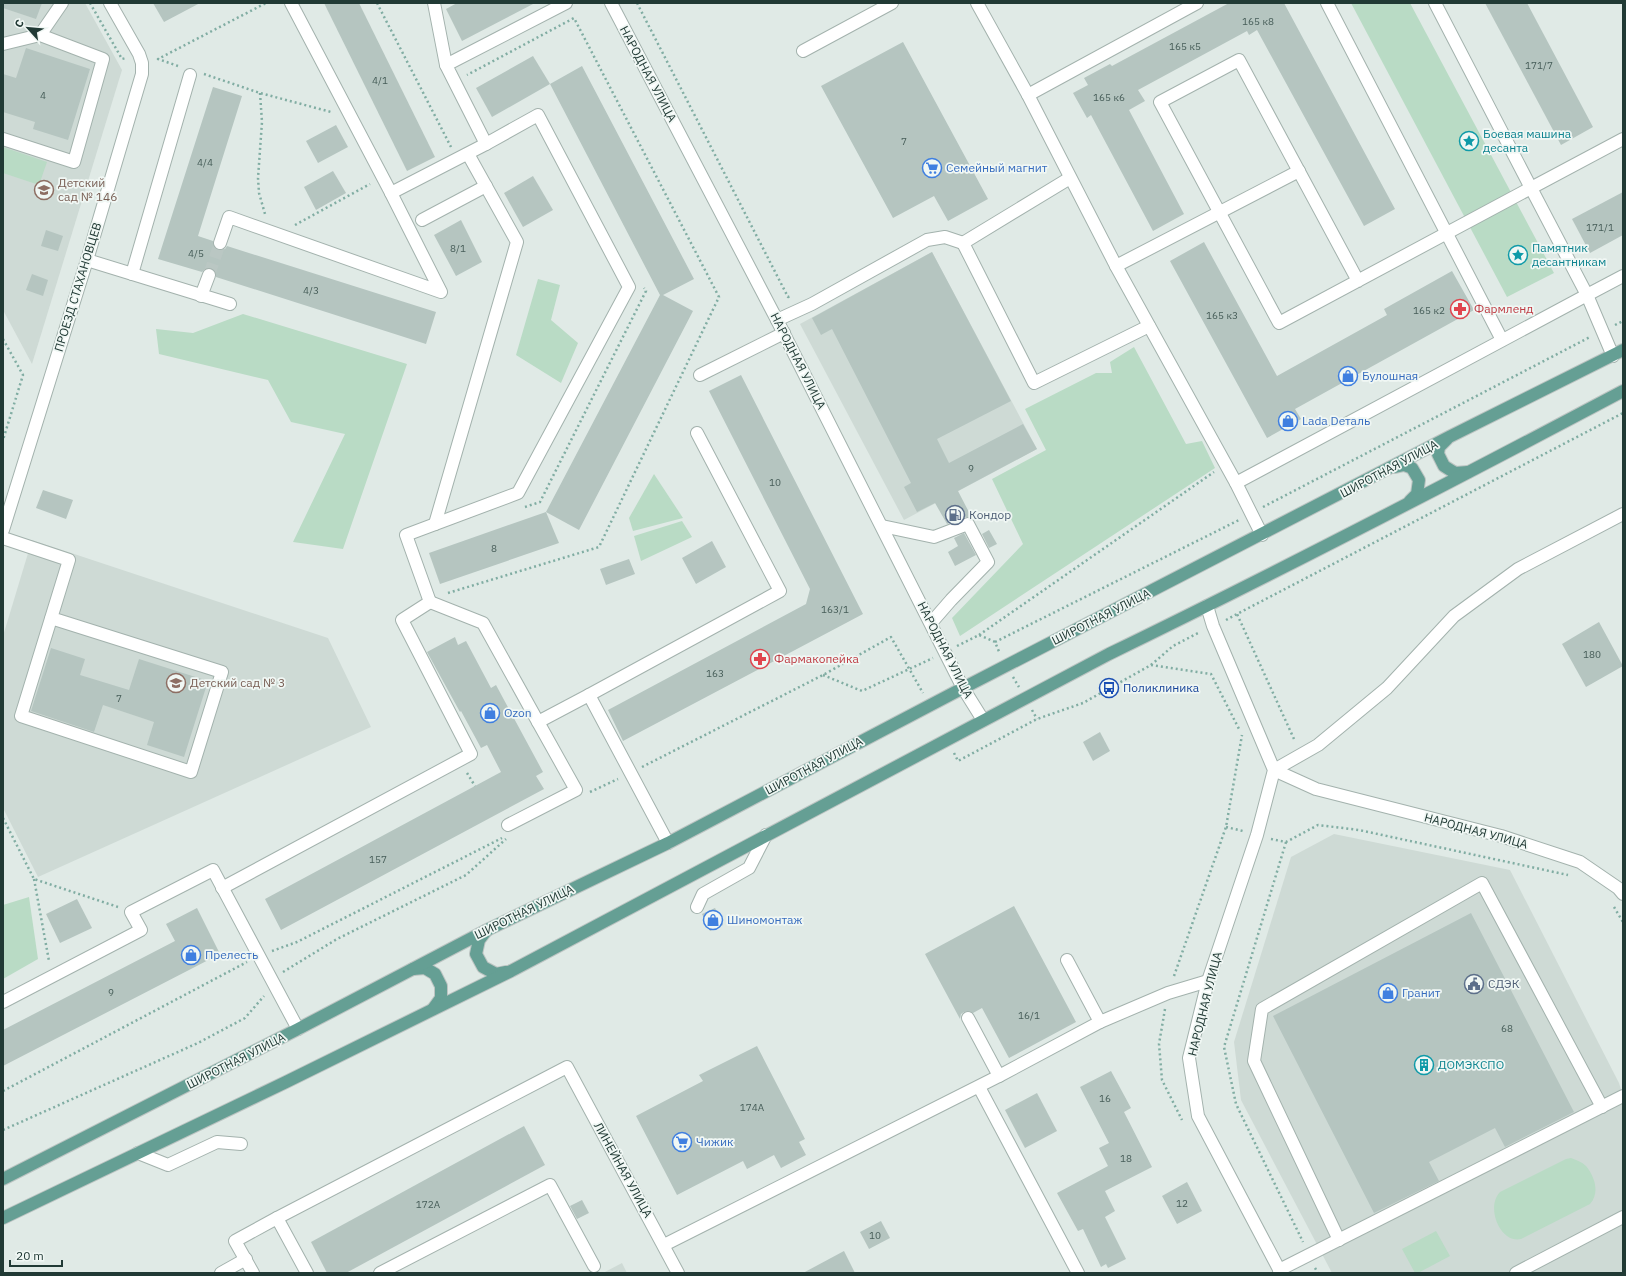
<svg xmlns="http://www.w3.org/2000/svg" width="1626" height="1276" font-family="'IBM Plex Sans',sans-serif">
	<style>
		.built { fill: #cedad5 }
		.green { fill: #b9dbc5 }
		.building { fill: #b5c5c0 }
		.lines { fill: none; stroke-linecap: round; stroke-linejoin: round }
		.minor-tunnel { stroke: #bac7c3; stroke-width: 12; stroke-dasharray: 12 6; stroke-linecap: butt }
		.minor-casing { stroke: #a3b2ad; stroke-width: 14 }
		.major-casing { stroke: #bcc4c2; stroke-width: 14 }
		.path { stroke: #81ada3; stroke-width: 2.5; stroke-dasharray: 2 3; stroke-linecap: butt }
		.minor { stroke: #fff; stroke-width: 12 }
		.major { stroke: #659f94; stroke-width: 12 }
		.labels { text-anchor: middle; stroke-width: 3.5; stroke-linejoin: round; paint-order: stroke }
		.number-label { font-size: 10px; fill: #465d58 }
		.street-label { font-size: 12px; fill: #213a35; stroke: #f0f7f4 }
		.culture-label { font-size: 12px; fill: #0d838f; stroke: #f0f7f4; text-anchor: start }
		.shop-label { font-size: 12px; fill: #366cbe; stroke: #f0f7f4; text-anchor: start }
		.education-label { font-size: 12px; fill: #785e54; stroke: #f0f7f4; text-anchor: start }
		.health-label { font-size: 12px; fill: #be3a42; stroke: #f0f7f4; text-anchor: start }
		.service-label { font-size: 12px; fill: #4e5e75; stroke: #f0f7f4; text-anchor: start }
		.transit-label { font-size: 12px; fill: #164399; stroke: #f0f7f4; text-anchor: start }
	</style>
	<rect width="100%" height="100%" fill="#e0eae6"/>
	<g class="built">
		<path d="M 3,3 L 85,3 L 122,70 L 32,364 L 3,310 Z"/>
		<path d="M 932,252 L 1037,449 L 904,520 L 800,324 Z"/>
		<path d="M 32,540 L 328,638 L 371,727 L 38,877 L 3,808 L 3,636 Z"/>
		<path d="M 1334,834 L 1510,870 L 1619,1083 L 1623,1096 L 1623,1273 L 1332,1273 L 1241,1100 L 1234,1042 L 1291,857 Z"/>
		<path d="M 622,1263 L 627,1273 L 603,1273 Z"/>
	</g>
	<g class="green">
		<path d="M 1351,3 L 1410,3 L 1554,273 L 1507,297 Z"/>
		<path d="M 3,147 L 47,162 L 39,185 L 3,173 Z"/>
		<path d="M 538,279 L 560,285 L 551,320 L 578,343 L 561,383 L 516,355 Z"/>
		<path d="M 243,314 L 407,364 L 343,549 L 293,542 L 345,434 L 291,422 L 268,380 L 159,354 L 156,329 L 193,333 Z"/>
		<path d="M 1134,347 L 1186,444 L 1202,441 L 1215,468 L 960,636 L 952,618 L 1023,544 L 992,479 L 1046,450 L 1025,409 L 1096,373 L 1112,373 L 1110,362 Z"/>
		<path d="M 654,474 L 683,518 L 633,531 L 629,518 Z"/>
		<path d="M 682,521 L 692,537 L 641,561 L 634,536 Z"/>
		<path d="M 29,897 L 38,959 L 3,979 L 3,905 Z"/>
		<path d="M 1571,1158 C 1576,1160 1582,1162 1586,1166 C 1595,1177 1600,1193 1590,1204 L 1521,1239 C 1501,1244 1485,1208 1500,1192 L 1566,1159 Z"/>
		<path d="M 1436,1231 L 1450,1256 L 1418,1273 L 1415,1273 L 1402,1249 Z"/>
	</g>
	<g class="building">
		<path d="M 3,3 L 42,3 L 36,19 L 3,8 Z"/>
		<path d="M 153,3 L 200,3 L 164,22 Z"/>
		<path d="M 324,3 L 359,3 L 435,157 L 407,171 Z"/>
		<path d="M 457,3 L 535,3 L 462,41 L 446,9 Z"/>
		<path d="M 1229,3 L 1284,3 L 1395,209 L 1364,226 L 1257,30 L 1249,35 L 1247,31 L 1138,90 L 1145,101 L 1129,110 L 1184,214 L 1153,231 L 1091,115 L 1087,118 L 1073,93 L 1088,85 L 1084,78 L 1110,64 L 1112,66 Z"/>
		<path d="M 1485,3 L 1527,3 L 1593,127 L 1561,145 Z"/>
		<path d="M 903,42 L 988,199 L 948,221 L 934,196 L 893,218 L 821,86 Z"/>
		<path d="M 26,48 L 90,69 L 68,140 L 33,129 L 35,122 L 3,112 L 3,74 L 16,78 Z"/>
		<path d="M 533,56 L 550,84 L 492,117 L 476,88 Z"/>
		<path d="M 582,66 L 694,279 L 663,295 L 693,311 L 579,530 L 546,512 L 660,295 L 550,84 Z"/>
		<path d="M 213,87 L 242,96 L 198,236 L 213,241 L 214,248 L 218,250 L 225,249 L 227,246 L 436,312 L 426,344 L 216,277 L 215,271 L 211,268 L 205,269 L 202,272 L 158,259 Z"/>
		<path d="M 336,125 L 348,147 L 318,163 L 306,141 Z"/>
		<path d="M 333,171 L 346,193 L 316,210 L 304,187 Z"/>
		<path d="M 533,176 L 553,210 L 523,227 L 504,193 Z"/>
		<path d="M 1623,192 L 1623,235 L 1590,253 L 1572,219 Z"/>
		<path d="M 461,220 L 482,262 L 456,276 L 434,235 Z"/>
		<path d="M 46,230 L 63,236 L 58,251 L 41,246 Z"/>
		<path d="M 1204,242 L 1277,376 L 1387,315 L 1384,309 L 1452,271 L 1474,310 L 1295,409 L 1301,419 L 1267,438 L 1170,261 Z"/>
		<path d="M 932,252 L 1011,401 L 937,439 L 949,463 L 1023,424 L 1037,449 L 958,491 L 972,518 L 965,517 L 947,524 L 935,503 L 917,512 L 904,487 L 911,483 L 832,329 L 821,335 L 812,318 Z"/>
		<path d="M 32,274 L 48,280 L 43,296 L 26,290 Z"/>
		<path d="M 741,375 L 863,614 L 623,741 L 608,710 L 806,604 L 810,589 L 709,391 Z"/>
		<path d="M 43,490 L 73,500 L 66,519 L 36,508 Z"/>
		<path d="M 546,512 L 559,543 L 440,584 L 429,553 Z"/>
		<path d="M 989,530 L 997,544 L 989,548 L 982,534 Z"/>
		<path d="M 964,533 L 976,555 L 955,566 L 948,552 L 958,546 L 954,538 Z"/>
		<path d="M 712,541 L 726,567 L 696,584 L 682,558 Z"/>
		<path d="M 629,559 L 635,574 L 606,585 L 600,569 Z"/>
		<path d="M 1599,622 L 1623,666 L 1586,687 L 1562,644 Z"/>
		<path d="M 455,637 L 458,645 L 466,641 L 491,688 L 496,685 L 543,772 L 536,776 L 544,789 L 281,930 L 265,899 L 501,772 L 487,745 L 481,748 L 461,711 L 460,712 L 427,652 Z"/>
		<path d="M 51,648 L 85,659 L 80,675 L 129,690 L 139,659 L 208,681 L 184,757 L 147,745 L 154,722 L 103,705 L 94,732 L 31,711 Z"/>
		<path d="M 1100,732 L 1110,751 L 1093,761 L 1083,742 Z"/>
		<path d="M 77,899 L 92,928 L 60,943 L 46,914 Z"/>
		<path d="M 1014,906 L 1076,1022 L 1009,1058 L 982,1008 L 973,1013 L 969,1011 L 964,1012 L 961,1014 L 960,1019 L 925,954 Z"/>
		<path d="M 197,908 L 220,954 L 3,1066 L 3,1030 L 175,941 L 166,924 Z"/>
		<path d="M 715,908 L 723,925 L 710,931 L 702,914 Z"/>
		<path d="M 1471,913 L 1574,1112 L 1505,1147 L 1495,1128 L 1429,1162 L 1439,1181 L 1374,1213 L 1273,1016 Z"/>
		<path d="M 757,1046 L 805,1139 L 799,1142 L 806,1155 L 781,1168 L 774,1155 L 747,1169 L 743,1161 L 677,1195 L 636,1116 L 703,1081 L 699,1075 Z"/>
		<path d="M 1111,1071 L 1131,1108 L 1124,1112 L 1152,1167 L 1105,1191 L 1115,1211 L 1105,1217 L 1126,1259 L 1108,1268 L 1106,1264 L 1101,1267 L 1083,1229 L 1078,1231 L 1057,1193 L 1108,1166 L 1099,1148 L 1109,1143 L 1080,1087 Z"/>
		<path d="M 1037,1093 L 1057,1131 L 1025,1148 L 1005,1110 Z"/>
		<path d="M 524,1126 L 545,1165 L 346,1273 L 327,1273 L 311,1242 Z"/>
		<path d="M 1187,1182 L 1202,1211 L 1177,1224 L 1162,1196 Z"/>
		<path d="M 582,1200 L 589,1213 L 577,1219 L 570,1206 Z"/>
		<path d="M 881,1221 L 890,1238 L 869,1249 L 860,1232 Z"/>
		<path d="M 844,1251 L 855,1273 L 803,1273 Z"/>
	</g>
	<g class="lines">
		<path class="minor-tunnel" d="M 209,275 L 220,243"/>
		<defs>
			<g id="minor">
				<path d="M 291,3 L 391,193 L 486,144 L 446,65 L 566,3"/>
				<path d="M 434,3 L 446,65"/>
				<path d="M 611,3 L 777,320 L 963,688 L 983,720"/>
				<path d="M 977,3 L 1028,95 L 1116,266 L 1236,483 L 1262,535"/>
				<path d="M 1327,3 L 1502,340"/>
				<path d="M 40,35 L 62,3"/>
				<path d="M 3,44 L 40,35 L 103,59 L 74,162 L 3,139"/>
				<path d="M 803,51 L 892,3"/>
				<path d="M 1028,95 L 1197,3"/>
				<path d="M 1623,139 L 1531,188 L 1587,295 L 1623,276"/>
				<path d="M 1070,178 L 963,243 L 1034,383 L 1149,326"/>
				<path d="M 422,220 L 486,186"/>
				<path d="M 220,243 L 229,217 L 441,292 L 391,193"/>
				<path d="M 87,260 L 230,304"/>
				<path d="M 1116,266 L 1299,171"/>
				<path d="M 132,274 L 190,75"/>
				<path d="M 1358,281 L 1239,60 L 1160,102 L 1279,323 C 1363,278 1447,233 1531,188 L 1435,3"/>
				<path d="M 201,296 L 209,275"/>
				<path d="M 777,320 L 812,304 L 927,240 L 945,237 L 963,243"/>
				<path d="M 700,375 L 784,333"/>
				<path d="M 1236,483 L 1587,295 L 1613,356"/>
				<path d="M 435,524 L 517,242 L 468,154"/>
				<path d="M 882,526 L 934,537 L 968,524 L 988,562 L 951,600 L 931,623"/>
				<path d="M 3,530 L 87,260 L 142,74 L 142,63 L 139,54 L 110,3"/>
				<path d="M 3,538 L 69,560 L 21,716 L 191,772 L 222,672 L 51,618"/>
				<path d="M 430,602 L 483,623 L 538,722 L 589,695"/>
				<path d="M 1207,606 L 1213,626 L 1274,770 L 1257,835 L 1208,981 L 1189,1058 L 1198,1116 L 1281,1273"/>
				<path d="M 1274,770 L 1318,745 L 1387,688 L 1454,616 L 1518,569 L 1623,514"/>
				<path d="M 1274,770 L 1316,789 L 1501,836 L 1580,862 L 1618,888 L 1623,894"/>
				<path d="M 508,825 L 576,790 L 538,722"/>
				<path d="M 668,843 L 589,695 L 780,591 L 697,433"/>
				<path d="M 222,888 L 471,754 L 402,620 L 430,602 L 406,535 L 518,493 L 629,287 L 538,115 L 486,144"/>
				<path d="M 697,907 L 703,894 L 749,868 L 766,835"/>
				<path d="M 1067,960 L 1100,1022 L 1168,993 L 1208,981"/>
				<path d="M 3,1002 L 141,930 L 131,912 L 213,870 L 298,1029"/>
				<path d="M 968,1018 L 999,1076 L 1100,1022"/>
				<path d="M 979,1087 L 1078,1273"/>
				<path d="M 138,1153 L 168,1165 L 217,1142 L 241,1144"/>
				<path d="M 277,1218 L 567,1067 L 678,1273"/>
				<path d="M 1339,1240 L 1254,1061 L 1262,1009 L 1482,883 L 1602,1107"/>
				<path d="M 664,1245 L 999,1076"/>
				<path d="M 1279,1270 L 1623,1096"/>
				<path d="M 221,1273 L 246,1259"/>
				<path d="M 253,1273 L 235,1241 L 277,1218 L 307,1273"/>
				<path d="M 380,1273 L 550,1185 L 594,1266"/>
				<path d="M 1516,1273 L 1623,1217"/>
			</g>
			<g id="major">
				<path d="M 1447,439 L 1439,447 L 1438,454 L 1444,466 L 1455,473 L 1468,472"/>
				<path d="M 1395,467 L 1404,465 L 1412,468 L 1419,480 L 1417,494 L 1410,501"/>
				<path d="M 486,931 L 479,940 L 476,954 L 483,967 L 496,974 L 506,972"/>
				<path d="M 413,969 L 425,968 L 435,974 L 441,986 L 441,998 L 433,1009"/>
				<path d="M 3,1179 L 298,1029 L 489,929 L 668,843 L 963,688 L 1449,437 L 1623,350"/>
				<path d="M 3,1218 L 286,1082 L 511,971 L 1109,654 C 1282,570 1453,481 1623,391"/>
			</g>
		</defs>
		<use href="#minor" class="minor-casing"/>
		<use href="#major" class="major-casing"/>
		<g class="path">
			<path d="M 90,3 L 122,59 L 126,58"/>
			<path d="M 377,3 L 451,147"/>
			<path d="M 637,3 L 788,297 L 791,296"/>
			<path d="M 178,66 L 158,59 L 266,3"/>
			<path d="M 204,74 L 260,93 L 331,112"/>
			<path d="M 260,93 L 262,122 L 258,178 L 259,193 L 265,214"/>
			<path d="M 295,225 L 370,184"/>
			<path d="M 1615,325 L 1623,321"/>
			<path d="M 3,339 L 23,375 L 3,440"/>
			<path d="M 525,507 L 540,502 L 646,291 L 644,288"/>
			<path d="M 1263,507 L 1590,337"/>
			<path d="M 448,593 L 599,547 L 719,297 L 574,18 L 467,75"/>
			<path d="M 1226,620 L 1237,614"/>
			<path d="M 979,635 L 1214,472"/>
			<path d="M 995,642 L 1239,520"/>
			<path d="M 957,646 L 979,635 L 995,642 L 1000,654"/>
			<path d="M 1151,665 L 1173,646 L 1200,632"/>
			<path d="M 823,675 L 862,691 L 933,658"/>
			<path d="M 1013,677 L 1019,687"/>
			<path d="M 1032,710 L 1037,719"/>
			<path d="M 1294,739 L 1237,614 L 1623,413"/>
			<path d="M 954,753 L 958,761 L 1037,719 L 1083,703 L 1151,665 L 1211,674 L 1239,729"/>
			<path d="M 642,767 L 823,675 L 891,637 L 923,693"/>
			<path d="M 467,773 L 475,786"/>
			<path d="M 590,792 L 618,779"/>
			<path d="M 3,818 L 34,879 L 118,907"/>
			<path d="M 1226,827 L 1243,831"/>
			<path d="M 1271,839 L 1286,842 L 1318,825 L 1359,830 L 1568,875"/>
			<path d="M 1286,842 L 1224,1047 L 1236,1104 L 1303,1242"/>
			<path d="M 34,879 L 49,961"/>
			<path d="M 1614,907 L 1623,922"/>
			<path d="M 272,951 L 297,942 L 502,838"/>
			<path d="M 283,972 L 337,939 L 466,875 L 506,839"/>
			<path d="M 1174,976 L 1226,827 L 1242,735"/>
			<path d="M 1165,1009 L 1159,1044 L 1162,1080 L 1182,1120"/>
			<path d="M 3,1091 L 247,962"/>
			<path d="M 3,1130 L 198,1043 L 245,1018 L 264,996"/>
			<path d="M 1315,1268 L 1318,1273"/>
		</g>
		<use href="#minor" class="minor"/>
		<use href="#major" class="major"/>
	</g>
	<defs>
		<symbol id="sight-ring" viewBox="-11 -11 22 22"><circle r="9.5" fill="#f0f7f4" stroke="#0f9aa8" stroke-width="1.5"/><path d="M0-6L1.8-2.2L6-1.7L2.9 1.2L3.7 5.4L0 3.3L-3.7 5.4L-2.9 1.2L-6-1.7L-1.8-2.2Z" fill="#0f9aa8"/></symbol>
		<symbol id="supermarket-ring" viewBox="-11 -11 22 22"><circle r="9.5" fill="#f0f7f4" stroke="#3f7fe0" stroke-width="1.5"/><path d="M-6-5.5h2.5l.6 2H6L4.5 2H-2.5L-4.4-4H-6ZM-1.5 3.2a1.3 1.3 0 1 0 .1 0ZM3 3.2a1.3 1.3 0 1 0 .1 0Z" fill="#3f7fe0"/></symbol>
		<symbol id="school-ring" viewBox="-11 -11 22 22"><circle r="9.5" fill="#f0f7f4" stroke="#8d6e63" stroke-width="1.5"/><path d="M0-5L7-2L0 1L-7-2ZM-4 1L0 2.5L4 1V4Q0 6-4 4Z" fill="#8d6e63"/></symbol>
		<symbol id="pharmacy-ring" viewBox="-11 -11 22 22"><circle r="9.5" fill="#f0f7f4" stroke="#e0444e" stroke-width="1.5"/><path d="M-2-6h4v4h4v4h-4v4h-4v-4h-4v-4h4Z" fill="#e0444e"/></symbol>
		<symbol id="shop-ring" viewBox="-11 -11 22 22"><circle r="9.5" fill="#f0f7f4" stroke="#3f7fe0" stroke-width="1.5"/><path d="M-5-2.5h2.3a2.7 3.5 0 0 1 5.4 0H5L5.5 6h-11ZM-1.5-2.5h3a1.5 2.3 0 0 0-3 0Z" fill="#3f7fe0"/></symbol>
		<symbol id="fuel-ring" viewBox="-11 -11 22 22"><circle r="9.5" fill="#f0f7f4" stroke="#5c6f8a" stroke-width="1.5"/><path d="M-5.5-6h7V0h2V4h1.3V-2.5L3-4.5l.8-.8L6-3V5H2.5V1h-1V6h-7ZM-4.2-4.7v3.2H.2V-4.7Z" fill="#5c6f8a"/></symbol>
		<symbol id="bus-ring" viewBox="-11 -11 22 22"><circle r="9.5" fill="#f0f7f4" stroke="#1a4fb4" stroke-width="1.5"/><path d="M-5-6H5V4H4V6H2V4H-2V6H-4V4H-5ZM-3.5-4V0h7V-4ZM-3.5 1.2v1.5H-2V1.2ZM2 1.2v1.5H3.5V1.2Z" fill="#1a4fb4"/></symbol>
		<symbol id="civic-ring" viewBox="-11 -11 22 22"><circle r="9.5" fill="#f0f7f4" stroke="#5c6f8a" stroke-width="1.5"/><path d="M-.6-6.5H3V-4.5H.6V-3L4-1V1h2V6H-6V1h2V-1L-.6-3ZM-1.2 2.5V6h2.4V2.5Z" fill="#5c6f8a"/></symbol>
		<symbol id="building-ring" viewBox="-11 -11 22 22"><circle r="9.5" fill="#f0f7f4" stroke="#0f9aa8" stroke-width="1.5"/><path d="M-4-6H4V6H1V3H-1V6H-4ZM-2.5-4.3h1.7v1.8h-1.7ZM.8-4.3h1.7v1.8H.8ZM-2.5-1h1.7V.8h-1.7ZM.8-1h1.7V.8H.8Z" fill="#0f9aa8"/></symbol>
	</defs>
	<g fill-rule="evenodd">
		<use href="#sight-ring" x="1458" y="130" width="22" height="22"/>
		<use href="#supermarket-ring" x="921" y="157" width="22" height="22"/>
		<use href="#school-ring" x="33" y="179" width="22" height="22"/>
		<use href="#sight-ring" x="1507" y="244" width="22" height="22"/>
		<use href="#pharmacy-ring" x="1449" y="298" width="22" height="22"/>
		<use href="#shop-ring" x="1337" y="365" width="22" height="22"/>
		<use href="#shop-ring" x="1277" y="410" width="22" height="22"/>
		<use href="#fuel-ring" x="944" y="504" width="22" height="22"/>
		<use href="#pharmacy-ring" x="749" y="648" width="22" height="22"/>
		<use href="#school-ring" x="165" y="672" width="22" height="22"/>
		<use href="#bus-ring" x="1098" y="677" width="22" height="22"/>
		<use href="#shop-ring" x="479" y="702" width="22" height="22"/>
		<use href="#shop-ring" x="702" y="909" width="22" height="22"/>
		<use href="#shop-ring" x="180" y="944" width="22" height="22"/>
		<use href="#civic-ring" x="1463" y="973" width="22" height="22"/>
		<use href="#shop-ring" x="1377" y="982" width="22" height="22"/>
		<use href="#building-ring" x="1413" y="1054" width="22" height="22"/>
		<use href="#supermarket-ring" x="671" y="1131" width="22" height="22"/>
	</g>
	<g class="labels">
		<g class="number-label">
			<text x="1258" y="25">165 к8</text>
			<text x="1185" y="50">165 к5</text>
			<text x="1539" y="69">171/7</text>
			<text x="380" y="84">4/1</text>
			<text x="43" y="99">4</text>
			<text x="1109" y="101">165 к6</text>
			<text x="904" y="145">7</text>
			<text x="205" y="166">4/4</text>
			<text x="1600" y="231">171/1</text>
			<text x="458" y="252">8/1</text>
			<text x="196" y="257">4/5</text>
			<text x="311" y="294">4/3</text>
			<text x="1429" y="314">165 к2</text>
			<text x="1222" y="319">165 к3</text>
			<text x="971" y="472">9</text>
			<text x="775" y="486">10</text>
			<text x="494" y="552">8</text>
			<text x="835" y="613">163/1</text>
			<text x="1592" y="658">180</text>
			<text x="715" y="677">163</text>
			<text x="119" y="702">7</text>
			<text x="378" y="863">157</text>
			<text x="111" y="996">9</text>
			<text x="1029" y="1019">16/1</text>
			<text x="1507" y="1032">68</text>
			<text x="1105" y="1102">16</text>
			<text x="752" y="1111">174А</text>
			<text x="1126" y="1162">18</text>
			<text x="1182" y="1207">12</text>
			<text x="428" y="1208">172А</text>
			<text x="875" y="1239">10</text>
		</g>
		<g class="street-label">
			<text transform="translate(648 74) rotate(62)" y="4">НАРОДНАЯ УЛИЦА</text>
			<text transform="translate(78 287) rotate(-73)" y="4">ПРОЕЗД СТАХАНОВЦЕВ</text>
			<text transform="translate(798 361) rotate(63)" y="4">НАРОДНАЯ УЛИЦА</text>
			<text transform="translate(1389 469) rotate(-28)" y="4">ШИРОТНАЯ УЛИЦА</text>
			<text transform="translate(1101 617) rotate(-27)" y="4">ШИРОТНАЯ УЛИЦА</text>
			<text transform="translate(945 650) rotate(63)" y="4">НАРОДНАЯ УЛИЦА</text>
			<text transform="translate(814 766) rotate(-28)" y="4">ШИРОТНАЯ УЛИЦА</text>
			<text transform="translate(1476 831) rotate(15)" y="4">НАРОДНАЯ УЛИЦА</text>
			<text transform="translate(524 912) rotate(-26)" y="4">ШИРОТНАЯ УЛИЦА</text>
			<text transform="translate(1205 1004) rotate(-76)" y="4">НАРОДНАЯ УЛИЦА</text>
			<text transform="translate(236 1061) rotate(-27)" y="4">ШИРОТНАЯ УЛИЦА</text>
			<text transform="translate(623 1170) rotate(61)" y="4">ЛИНЕЙНАЯ УЛИЦА</text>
		</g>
		<g class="culture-label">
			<text x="1483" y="138">Боевая машина<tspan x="1483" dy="14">десанта</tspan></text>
			<text x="1532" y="252">Памятник<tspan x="1532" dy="14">десантникам</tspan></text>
			<text x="1438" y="1069">ДОМЭКСПО</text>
		</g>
		<g class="shop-label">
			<text x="946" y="172">Семейный магнит</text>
			<text x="1362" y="380">Булошная</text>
			<text x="1302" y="425">Lada Dеталь</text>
			<text x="504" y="717">Ozon</text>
			<text x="727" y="924">Шиномонтаж</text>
			<text x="205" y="959">Прелесть</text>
			<text x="1402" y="997">Гранит</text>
			<text x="696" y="1146">Чижик</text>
		</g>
		<g class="education-label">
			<text x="58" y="187">Детский<tspan x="58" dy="14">сад № 146</tspan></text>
			<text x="190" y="687">Детский сад № 3</text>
		</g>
		<g class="health-label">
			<text x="1474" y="313">Фармленд</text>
			<text x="774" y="663">Фармакопейка</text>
		</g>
		<g class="service-label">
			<text x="969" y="519">Кондор</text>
			<text x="1488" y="988">СДЭК</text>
		</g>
		<g class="transit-label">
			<text x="1123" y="692">Поликлиника</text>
		</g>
	</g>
	<rect width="1626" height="1276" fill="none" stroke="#213a35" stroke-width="8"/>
	<g transform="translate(28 28) rotate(297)" stroke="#f0f7f4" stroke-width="3" paint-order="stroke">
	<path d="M0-3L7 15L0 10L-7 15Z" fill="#213a35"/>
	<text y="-6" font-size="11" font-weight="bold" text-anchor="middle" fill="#213a35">С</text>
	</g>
	<path d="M10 1260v6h52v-6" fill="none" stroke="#213a35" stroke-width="2"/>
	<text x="16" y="1260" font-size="12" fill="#213a35" stroke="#f0f7f4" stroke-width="3" paint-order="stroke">20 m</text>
</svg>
